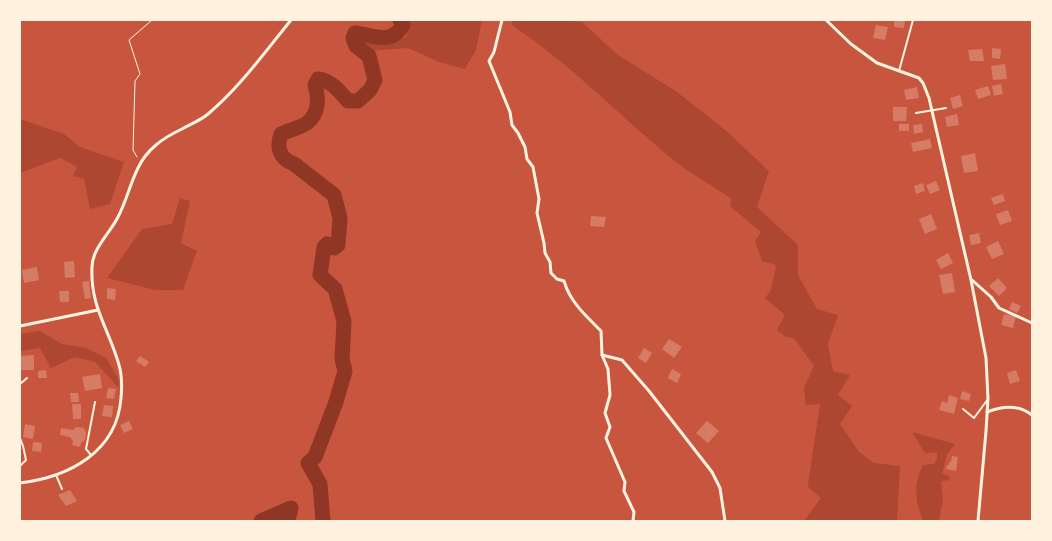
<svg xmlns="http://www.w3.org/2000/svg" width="1052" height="541" font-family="Ubuntu,sans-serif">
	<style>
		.green { fill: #ae4732 }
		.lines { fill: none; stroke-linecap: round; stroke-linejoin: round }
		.river { stroke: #8f3625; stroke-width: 15 }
		.building { fill: #d67c66 }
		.path { stroke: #fff3e0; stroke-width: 1 }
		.service { stroke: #fff3e0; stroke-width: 2 }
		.minor { stroke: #fff3e0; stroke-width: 3 }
	</style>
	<rect width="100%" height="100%" fill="#c8553d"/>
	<g class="green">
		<path d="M 405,20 L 482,20 L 476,50 L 465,69 L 439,62 L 408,48 L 369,51 L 359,44 L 407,37 Z"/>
		<path d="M 512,20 L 559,20 L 582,22 L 618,55 L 677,92 L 723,128 L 769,171 L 757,207 L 798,245 L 798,275 L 817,309 L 838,315 L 828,344 L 833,371 L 850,375 L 838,395 L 852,406 L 840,424 L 859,452 L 874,463 L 900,466 L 897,521 L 804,521 L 821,498 L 807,486 L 808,485 L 820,404 L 806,405 L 804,388 L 814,366 L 794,338 L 786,337 L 777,330 L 785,315 L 765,298 L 771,290 L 776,265 L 762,261 L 755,241 L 761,232 L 730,206 L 731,198 C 711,185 689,173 671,158 C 618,114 570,64 513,26 Z"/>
		<path d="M 20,119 L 64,134 L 80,147 L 124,162 L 110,204 L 90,209 L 84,179 L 73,176 L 77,167 L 60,158 L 20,173 Z"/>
		<path d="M 180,198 L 190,201 L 181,243 L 197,251 L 183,290 L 155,290 L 107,278 L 142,229 L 172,224 Z"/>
		<path d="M 40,331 L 62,344 L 86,348 L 106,358 L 118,378 L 119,388 L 95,362 L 75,357 L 51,368 L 40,348 L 20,351 L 20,334 Z"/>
		<path d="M 912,432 L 955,444 L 947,454 L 942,474 L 949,476 L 950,480 L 941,481 L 943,499 L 939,521 L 923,521 C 915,500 913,485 923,465 L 934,464 L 937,458 L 937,452 L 925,453 Z"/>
	</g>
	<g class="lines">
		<g class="river">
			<path d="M 261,521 L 291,508 L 288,521"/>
			<path d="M 323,521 L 320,484 L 308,463 L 315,457 L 336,402 L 345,371 L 342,359 L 344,321 L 335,289 L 320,275 L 324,247 L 327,244 L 334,248 L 338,245 L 340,218 L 334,195 L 294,164 C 280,159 276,148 281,134 C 289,130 300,128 307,123 C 319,114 319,98 315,85 L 318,79 C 331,80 340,92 348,101 L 358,101 L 370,90 L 375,80 L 369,56 L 356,46 L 353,38 L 355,33 C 374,35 391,46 403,25 L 400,20"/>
		</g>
	</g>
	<g class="building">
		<path d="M 894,20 L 905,20 L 904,28 L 894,27 Z"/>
		<path d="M 876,25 L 888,27 L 885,40 L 873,38 Z"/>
		<path d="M 992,48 L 1001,49 L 1000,59 L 992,58 Z"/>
		<path d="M 982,49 L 984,61 L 970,61 L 968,50 Z"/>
		<path d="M 1005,64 L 1007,79 L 993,80 L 991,66 Z"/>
		<path d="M 1001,84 L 1003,94 L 994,96 L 992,86 Z"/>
		<path d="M 988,86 L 991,95 L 978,99 L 975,90 Z"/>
		<path d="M 917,87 L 919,98 L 906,100 L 904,90 Z"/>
		<path d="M 960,95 L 963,106 L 953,109 L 950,98 Z"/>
		<path d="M 893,107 L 907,107 L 906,121 L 893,121 Z"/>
		<path d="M 957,114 L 959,125 L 947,127 L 945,117 Z"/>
		<rect x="899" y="124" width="10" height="7"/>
		<path d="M 922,124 L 923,132 L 914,134 L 913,125 Z"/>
		<path d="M 930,139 L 932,148 L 913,152 L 911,143 Z"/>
		<path d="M 975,153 L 978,171 L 964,173 L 961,156 Z"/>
		<path d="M 936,181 L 940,190 L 930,194 L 926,185 Z"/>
		<path d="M 923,183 L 925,191 L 916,194 L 914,186 Z"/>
		<path d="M 1003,194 L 1005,201 L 994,205 L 991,198 Z"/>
		<path d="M 1008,210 L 1012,221 L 1000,225 L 996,214 Z"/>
		<path d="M 931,214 L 937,229 L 925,234 L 919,219 Z"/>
		<path d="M 591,216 L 606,217 L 604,227 L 590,226 Z"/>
		<path d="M 979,233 L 981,243 L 971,245 L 969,235 Z"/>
		<path d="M 998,241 L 1004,254 L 992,259 L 986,247 Z"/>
		<path d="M 948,253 L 953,263 L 941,269 L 936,260 Z"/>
		<path d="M 74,261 L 75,277 L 65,278 L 64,262 Z"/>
		<path d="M 37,267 L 39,280 L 24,283 L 22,270 Z"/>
		<path d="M 952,273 L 955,292 L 943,294 L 939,275 Z"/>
		<path d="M 998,278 L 1007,288 L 999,296 L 989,286 Z"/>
		<path d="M 89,281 L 91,298 L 85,299 L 82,282 Z"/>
		<path d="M 107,288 L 116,289 L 115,300 L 107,299 Z"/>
		<path d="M 59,291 L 69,291 L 69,302 L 60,302 Z"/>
		<path d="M 1012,302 L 1021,306 L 1017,313 L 1009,309 Z"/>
		<path d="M 1004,314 L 1016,316 L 1013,328 L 1001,325 Z"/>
		<path d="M 669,339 L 682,347 L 674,358 L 662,349 Z"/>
		<path d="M 644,348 L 652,353 L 646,363 L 638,358 Z"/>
		<path d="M 34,355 L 34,370 L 20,370 L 20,356 Z"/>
		<path d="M 140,356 L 149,362 L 145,367 L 136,361 Z"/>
		<path d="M 672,369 L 681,374 L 677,383 L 668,378 Z"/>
		<path d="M 46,370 L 47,378 L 38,378 L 38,371 Z"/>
		<path d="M 1016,370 L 1020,381 L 1010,384 L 1007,373 Z"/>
		<path d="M 100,374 L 102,388 L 85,391 L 82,377 Z"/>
		<path d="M 108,388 L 116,389 L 114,399 L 106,398 Z"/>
		<path d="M 962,391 L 971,394 L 969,401 L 960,399 Z"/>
		<path d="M 70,393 L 78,393 L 79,402 L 71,402 Z"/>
		<path d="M 949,395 L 958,398 L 954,414 L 939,410 L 942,401 L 947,403 Z"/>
		<path d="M 72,404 L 81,404 L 81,419 L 73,419 Z"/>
		<path d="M 104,405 L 113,406 L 112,417 L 102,416 Z"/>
		<path d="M 129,421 L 133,429 L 124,433 L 120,425 Z"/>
		<path d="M 707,421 L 719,431 L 708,443 L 696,433 Z"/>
		<path d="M 25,424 L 35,426 L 33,439 L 23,437 Z"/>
		<path d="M 76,427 L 84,428 L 86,433 L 85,440 L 81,443 L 80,447 L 72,445 L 73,441 L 70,437 L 60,435 L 61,428 L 73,430 Z"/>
		<path d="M 33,442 L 42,443 L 41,452 L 32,451 Z"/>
		<path d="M 952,456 L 958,457 L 956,471 L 946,469 L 947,465 L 949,465 L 949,462 L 951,462 Z"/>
		<path d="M 70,490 L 77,501 L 66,506 L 58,495 Z"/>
	</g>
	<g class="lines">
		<path class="path" d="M 137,157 L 133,150 L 135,81 L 140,74 L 129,40 L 152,20"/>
		<g class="service">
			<path d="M 899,71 L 913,20"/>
			<path d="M 916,113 L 946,108"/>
			<path d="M 20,384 L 27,378"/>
			<path d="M 963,409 L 974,418 L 988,399"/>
			<path d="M 20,438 L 23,446 L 26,460 L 20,466"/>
			<path d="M 91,455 L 86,449 L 95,402"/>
			<path d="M 56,475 L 62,489"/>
		</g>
		<g class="minor">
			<path d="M 502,20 L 494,52 L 489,61 L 510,112 L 512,125 L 518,133 L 525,147 L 527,159 L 533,167 L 539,199 L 537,213 L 544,243 L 545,253 L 550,262 L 551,273 L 557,279 L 564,281 C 570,302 586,316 601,331 L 602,355 L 608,369 L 610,395 L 605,413 L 610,427 L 606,438 L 625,482 L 624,491 L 634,512 L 633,521"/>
			<path d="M 826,20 L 851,44 L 877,63 L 919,78 L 923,83 L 929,98 L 971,280 L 986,358 L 988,399 L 986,431 L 978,521"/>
			<path d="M 972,280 L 991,297 L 999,308 L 1032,323"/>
			<path d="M 20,326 L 98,310"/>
			<path d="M 602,355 L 622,360 L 649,391 L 712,472 L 720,488 L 725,521"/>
			<path d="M 987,412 C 1002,406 1018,404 1032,415"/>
			<path d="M 20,483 C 69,477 117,452 121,398 C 122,387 122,375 119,365 C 109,329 90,307 92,267 C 92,249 110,233 118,217 C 126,202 130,184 138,168 C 147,149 163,138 182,129 C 191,124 201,120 208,114 C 240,87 265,52 291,20"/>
		</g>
	</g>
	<rect width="1052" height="541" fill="none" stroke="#fff3e0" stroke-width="42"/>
</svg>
